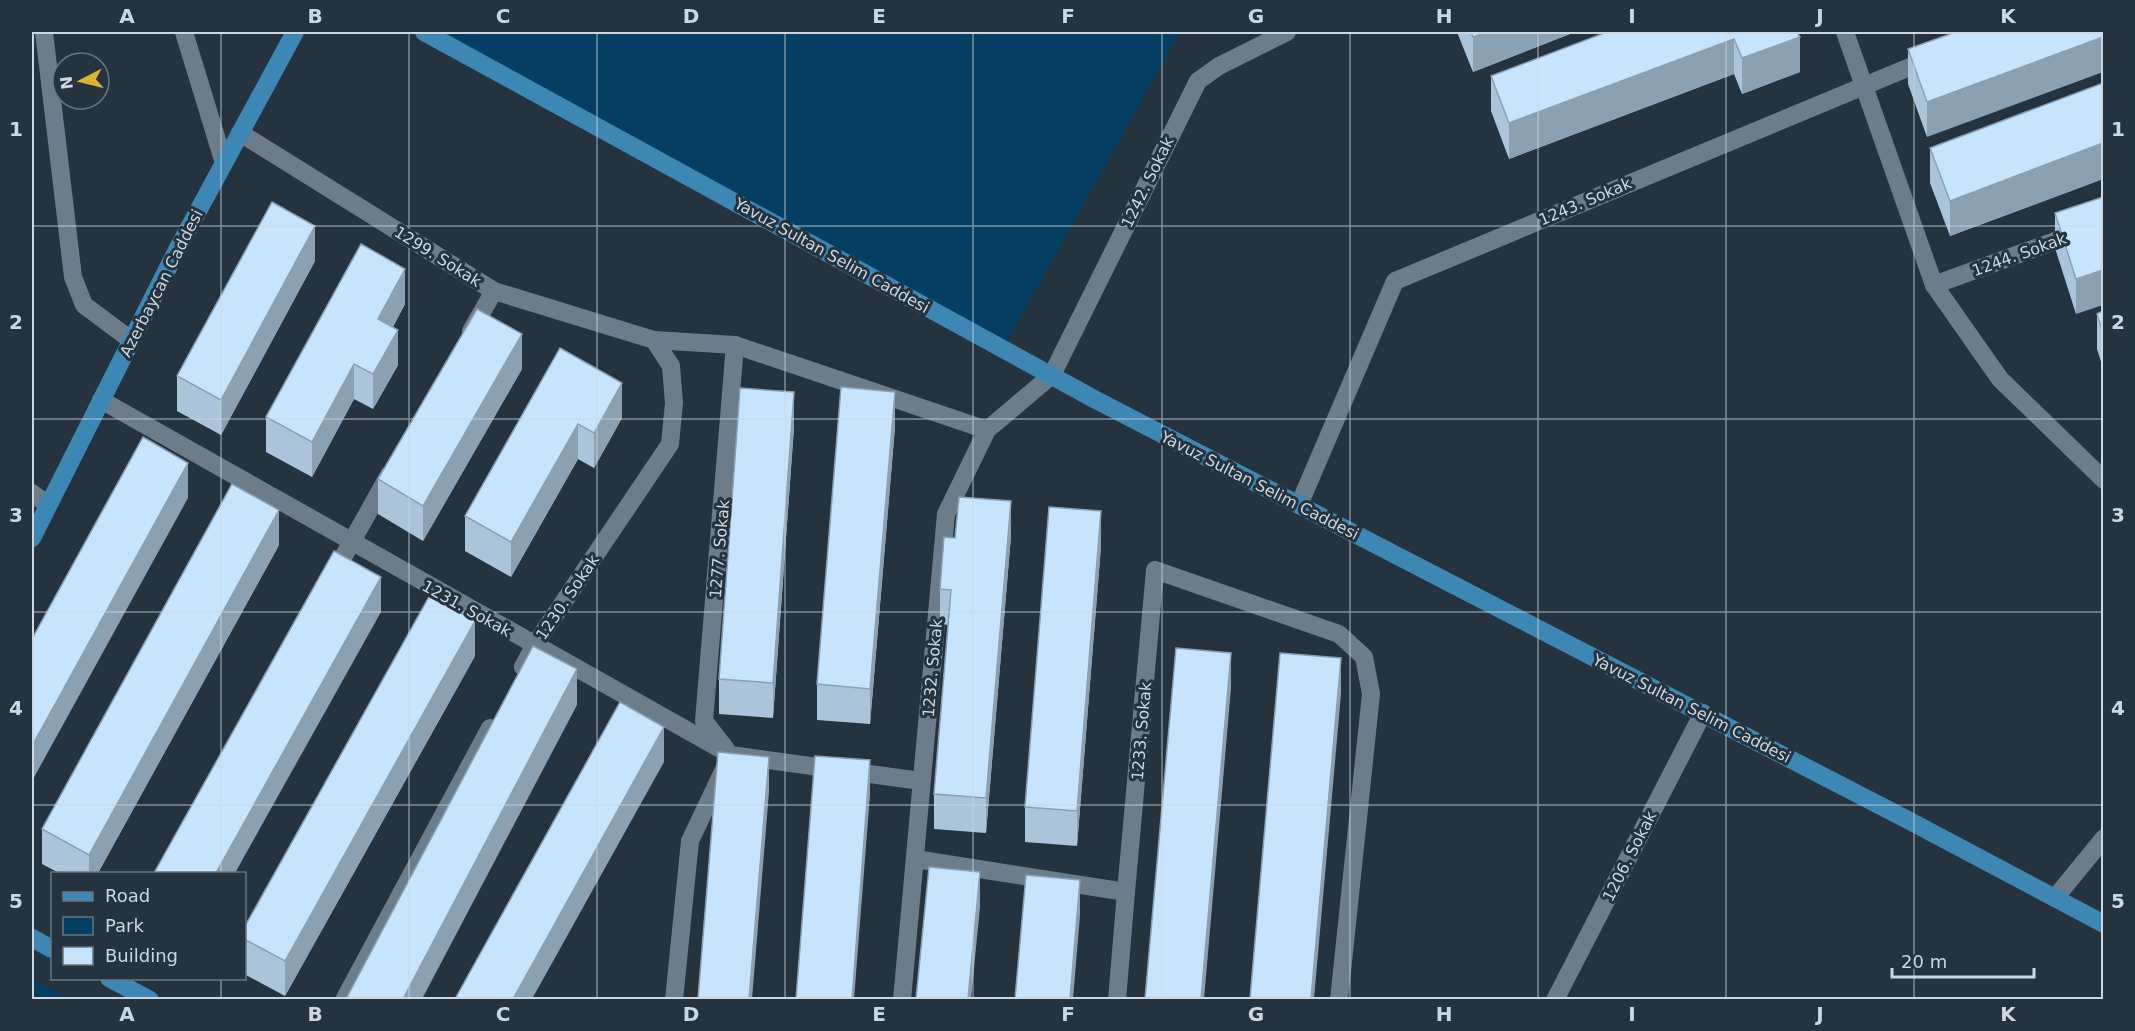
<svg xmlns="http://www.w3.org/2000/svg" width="2135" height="1031" font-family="'DejaVu Sans',sans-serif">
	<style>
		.green { fill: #043f63 }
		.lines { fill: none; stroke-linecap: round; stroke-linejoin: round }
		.minor { stroke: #6c7c89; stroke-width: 18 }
		.major { stroke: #3d87b5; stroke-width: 18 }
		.wall { fill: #abc4da }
		.shaded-wall { fill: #8ba0b1 }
		.building { fill: #c7e4fd; stroke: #8ba0b1; stroke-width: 1.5 }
		.grid { fill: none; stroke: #ced7de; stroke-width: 1.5; stroke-opacity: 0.55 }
		.labels { text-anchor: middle; stroke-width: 6; stroke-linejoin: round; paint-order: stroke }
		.street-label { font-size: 16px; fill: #ced7de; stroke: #25333e }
		.neatline { fill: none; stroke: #ced7de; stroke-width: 2 }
		.grid-label { font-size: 20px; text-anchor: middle; font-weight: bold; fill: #ced7de }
	</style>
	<rect width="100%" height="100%" fill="#25333e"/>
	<g class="green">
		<path d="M 444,32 L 1180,32 L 1003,349 L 671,167 Z"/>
		<path d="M 32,980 L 71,999 L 32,999 Z"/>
	</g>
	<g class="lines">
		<g class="minor">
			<path d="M 44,32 L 73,277 L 84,305 L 131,340"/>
			<path d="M 184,32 L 224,163"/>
			<path d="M 1845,32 L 1934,285 L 2000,379 L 2104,480"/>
			<path d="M 240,133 L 494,291 L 471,331"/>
			<path d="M 1934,285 L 2104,223"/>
			<path d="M 494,291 L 654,340 L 671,366 L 674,403 L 670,444 L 534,646 L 523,667"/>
			<path d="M 654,340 L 735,345"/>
			<path d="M 101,400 L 731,755 L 921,781"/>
			<path d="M 32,493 L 48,505"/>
			<path d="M 1299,505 L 1395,281 L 1929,59"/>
			<path d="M 332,577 L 389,475"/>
			<path d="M 726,749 L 704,721 L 735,345 L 987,430"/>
			<path d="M 915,859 L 1126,892 L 1117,1000"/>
			<path d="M 1126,892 L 1155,570 L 1339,634 L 1364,657 L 1371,694 L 1339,1000"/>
			<path d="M 2055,898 L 2104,838"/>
			<path d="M 344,1000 L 490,728"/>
			<path d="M 674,1000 L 690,841 L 725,767"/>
			<path d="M 902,1000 L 946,514 L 987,430 L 1052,375 L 1198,81 L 1219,66 L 1287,32"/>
			<path d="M 1555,1000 L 1703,713"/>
		</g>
		<g class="major">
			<path d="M 424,32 L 1096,400 L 1906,819 L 2104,924"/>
			<path d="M 32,538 L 178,248 L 295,32"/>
			<path d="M 32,938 L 52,949"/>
			<path d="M 109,978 L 150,1000"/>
		</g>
	</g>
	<g class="wall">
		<path d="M 1457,32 L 1575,32 L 1473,72 Z"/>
		<path d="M 1607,32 L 1797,32 L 1800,72 L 1742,94 L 1734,74 L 1509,159 L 1491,111 L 1491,76 Z"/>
		<path d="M 1956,32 L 1927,137 L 1908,84 L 1908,49 Z"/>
		<path d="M 2103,83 L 2103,179 L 1950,236 L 1930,183 L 1930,148 Z"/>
		<path d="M 2103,197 L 2076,314 L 2055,248 L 2055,213 Z"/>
		<path d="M 315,261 L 221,435 L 177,411 L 177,376 Z"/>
		<path d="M 405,304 L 393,327 L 398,365 L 373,409 L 354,399 L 312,477 L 266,452 L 266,417 Z"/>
		<path d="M 2103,311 L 2103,368 L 2097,349 L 2097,314 Z"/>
		<path d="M 560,348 L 622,418 L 594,468 L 578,459 L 511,577 L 465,551 L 465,516 Z"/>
		<path d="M 522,369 L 423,541 L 378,514 L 378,479 Z"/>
		<path d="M 794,427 L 773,718 L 719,714 L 719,679 Z"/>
		<path d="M 895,427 L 870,724 L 817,720 L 817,684 Z"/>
		<path d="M 1011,536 L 986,833 L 934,829 L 934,794 L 948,625 L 940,624 L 940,589 L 955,538 Z"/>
		<path d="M 279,545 L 98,873 L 59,873 L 42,864 L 42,829 Z"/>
		<path d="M 1101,546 L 1077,846 L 1025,842 L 1025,807 Z"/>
		<path d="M 475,656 L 285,996 L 244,974 L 244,928 Z"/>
	</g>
	<g class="shaded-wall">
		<path d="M 1487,32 L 1575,32 L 1473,72 L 1473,37 Z"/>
		<path d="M 1800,37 L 1800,72 L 1742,94 L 1742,58 Z"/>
		<path d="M 2103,37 L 2103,72 L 1927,137 L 1927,102 Z"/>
		<path d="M 1734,39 L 1734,74 L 1509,159 L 1509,123 Z"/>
		<path d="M 2103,143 L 2103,179 L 1950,236 L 1950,201 Z"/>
		<path d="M 315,226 L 315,261 L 221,435 L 221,400 Z"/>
		<path d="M 405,269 L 405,304 L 378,354 L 378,319 Z"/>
		<path d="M 2103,270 L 2103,305 L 2076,314 L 2076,279 Z"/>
		<path d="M 398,330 L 398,365 L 373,409 L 373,374 Z"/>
		<path d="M 522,334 L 522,369 L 423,541 L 423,506 Z"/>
		<path d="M 354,364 L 354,399 L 312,477 L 312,442 Z"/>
		<path d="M 622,383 L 622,418 L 594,468 L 594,433 Z"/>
		<path d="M 794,392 L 794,427 L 773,718 L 773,683 Z"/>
		<path d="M 895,392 L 895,427 L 870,724 L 870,689 Z"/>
		<path d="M 578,424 L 578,459 L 511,577 L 511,542 Z"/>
		<path d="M 188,463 L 188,498 L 32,781 L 32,746 Z"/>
		<path d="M 1011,501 L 1011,536 L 986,833 L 986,798 Z"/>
		<path d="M 279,510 L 279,545 L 98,873 L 89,873 L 89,855 Z"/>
		<path d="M 1101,511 L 1101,546 L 1077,846 L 1077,811 Z"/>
		<path d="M 381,577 L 381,612 L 235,873 L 216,873 Z"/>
		<path d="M 475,621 L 475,656 L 285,996 L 285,961 Z"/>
		<path d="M 1231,653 L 1231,688 L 1204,999 L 1201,999 Z"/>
		<path d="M 1341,658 L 1341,694 L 1314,999 L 1311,999 Z"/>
		<path d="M 577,669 L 577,705 L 422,999 L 403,999 Z"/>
		<path d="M 664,727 L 664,762 L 532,999 L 513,999 Z"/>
		<path d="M 769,757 L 769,792 L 752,999 L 749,999 Z"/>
		<path d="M 870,760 L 870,795 L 854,999 L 852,999 Z"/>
		<path d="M 980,872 L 980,907 L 971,999 L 968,999 Z"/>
		<path d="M 1080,880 L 1080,915 L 1073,999 L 1070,999 Z"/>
	</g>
	<g class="building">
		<path d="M 1471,32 L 1487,32 L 1473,37 Z"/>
		<path d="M 1607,32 L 1797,32 L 1800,37 L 1742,58 L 1734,39 L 1509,123 L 1491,76 Z"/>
		<path d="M 1956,32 L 2103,32 L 2103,37 L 1927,102 L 1908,49 Z"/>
		<path d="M 2103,83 L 2103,143 L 1950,201 L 1930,148 Z"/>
		<path d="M 2103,197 L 2103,270 L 2076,279 L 2055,213 Z"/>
		<path d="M 272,202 L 315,226 L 221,400 L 177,376 Z"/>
		<path d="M 361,244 L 405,269 L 378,319 L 398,330 L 373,374 L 354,364 L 312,442 L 266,417 Z"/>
		<path d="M 477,309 L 522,334 L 423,506 L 378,479 Z"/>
		<path d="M 2103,311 L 2103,333 L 2097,314 Z"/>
		<path d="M 560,348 L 622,383 L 594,433 L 578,424 L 511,542 L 465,516 Z"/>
		<path d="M 841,387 L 895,392 L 870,689 L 817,684 Z"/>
		<path d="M 740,388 L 794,392 L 773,683 L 719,679 Z"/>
		<path d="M 143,437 L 188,463 L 32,746 L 32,639 Z"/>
		<path d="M 232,484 L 279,510 L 89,855 L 42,829 Z"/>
		<path d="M 959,497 L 1011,501 L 986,798 L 934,794 L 951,590 L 940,589 L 944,537 L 955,538 Z"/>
		<path d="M 1049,507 L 1101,511 L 1077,811 L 1025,807 Z"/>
		<path d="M 334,551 L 381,577 L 216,873 L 154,873 Z"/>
		<path d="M 430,595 L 475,621 L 285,961 L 244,939 L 244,928 Z"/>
		<path d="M 533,646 L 577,669 L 403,999 L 346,999 Z"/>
		<path d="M 1176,648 L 1231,653 L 1201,999 L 1145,999 Z"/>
		<path d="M 1280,653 L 1341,658 L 1311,999 L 1250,999 Z"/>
		<path d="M 620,702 L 664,727 L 513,999 L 455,999 Z"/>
		<path d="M 718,752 L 769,757 L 749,999 L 698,999 Z"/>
		<path d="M 815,756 L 870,760 L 852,999 L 796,999 Z"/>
		<path d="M 929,867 L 980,872 L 968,999 L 916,999 Z"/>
		<path d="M 1026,875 L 1080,880 L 1070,999 L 1015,999 Z"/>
	</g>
	<path class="grid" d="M 221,32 L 221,874M 409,32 L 409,1000M 597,32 L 597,1000M 785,32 L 785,1000M 973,32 L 973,1000M 1162,32 L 1162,1000M 1350,32 L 1350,1000M 1538,32 L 1538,1000M 1726,32 L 1726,1000M 1914,32 L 1914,1000M 32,226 L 2104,226M 32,419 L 2104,419M 32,612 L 2104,612M 32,805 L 2104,805M 221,978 L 221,1000"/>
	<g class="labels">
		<g class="street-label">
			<text transform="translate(1147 182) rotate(-64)" y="6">1242. Sokak</text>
			<text transform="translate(1585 201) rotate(-23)" y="6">1243. Sokak</text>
			<text transform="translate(2019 254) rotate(-20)" y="6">1244. Sokak</text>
			<text transform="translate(832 255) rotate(29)" y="6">Yavuz Sultan Selim Caddesi</text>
			<text transform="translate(438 256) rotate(32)" y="6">1299. Sokak</text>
			<text transform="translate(161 283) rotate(-63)" y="6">Azerbaycan Caddesi</text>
			<text transform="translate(1260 485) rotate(27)" y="6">Yavuz Sultan Selim Caddesi</text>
			<text transform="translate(719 549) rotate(-85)" y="6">1277. Sokak</text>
			<text transform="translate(567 597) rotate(-56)" y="6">1230. Sokak</text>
			<text transform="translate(467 608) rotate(29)" y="6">1231. Sokak</text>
			<text transform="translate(932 668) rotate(-85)" y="6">1232. Sokak</text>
			<text transform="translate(1692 708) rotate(27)" y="6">Yavuz Sultan Selim Caddesi</text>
			<text transform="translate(1141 731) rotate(-85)" y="6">1233. Sokak</text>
			<text transform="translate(1629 856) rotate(-63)" y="6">1206. Sokak</text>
		</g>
	</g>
	<rect width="2135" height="1031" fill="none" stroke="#25333e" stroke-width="66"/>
	<rect x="51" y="872" width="195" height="108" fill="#25333e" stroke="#69757e" stroke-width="1.5"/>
	<rect x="63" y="892" width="30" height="9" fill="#3d87b5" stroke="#69757e" stroke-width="1.5"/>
	<text x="105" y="902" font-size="18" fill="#ced7de">Road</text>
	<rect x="63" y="917" width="30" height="18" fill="#043f63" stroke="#69757e" stroke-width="1.5"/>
	<text x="105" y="932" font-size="18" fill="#ced7de">Park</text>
	<rect x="63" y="947" width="30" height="18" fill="#c7e4fd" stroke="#69757e" stroke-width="1.5"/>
	<text x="105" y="962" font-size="18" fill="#ced7de">Building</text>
	<g transform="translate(81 81) rotate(263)"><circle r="28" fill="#25333e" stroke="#69757e" stroke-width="1.5"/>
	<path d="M0-4.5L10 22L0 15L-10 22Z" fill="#d7b434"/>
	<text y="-9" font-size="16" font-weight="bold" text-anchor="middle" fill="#ced7de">N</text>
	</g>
	<path d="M1892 968v9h142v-9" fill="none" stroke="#ced7de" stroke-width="3"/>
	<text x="1901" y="968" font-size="18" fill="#ced7de" stroke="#25333e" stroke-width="4.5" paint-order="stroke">20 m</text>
	<rect x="33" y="33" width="2069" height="965" class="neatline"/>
	<g class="grid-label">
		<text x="127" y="23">A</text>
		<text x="315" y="23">B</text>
		<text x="503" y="23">C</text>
		<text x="691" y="23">D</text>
		<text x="879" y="23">E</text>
		<text x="1068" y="23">F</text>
		<text x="1256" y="23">G</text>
		<text x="1444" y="23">H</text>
		<text x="1632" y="23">I</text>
		<text x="1820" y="23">J</text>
		<text x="2008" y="23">K</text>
		<text x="16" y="136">1</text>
		<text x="2118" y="136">1</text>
		<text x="16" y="329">2</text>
		<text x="2118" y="329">2</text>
		<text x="16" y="522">3</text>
		<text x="2118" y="522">3</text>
		<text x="16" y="715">4</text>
		<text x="2118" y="715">4</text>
		<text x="16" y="908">5</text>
		<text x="2118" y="908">5</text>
		<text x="127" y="1021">A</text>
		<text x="315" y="1021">B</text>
		<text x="503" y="1021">C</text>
		<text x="691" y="1021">D</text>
		<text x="879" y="1021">E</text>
		<text x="1068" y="1021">F</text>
		<text x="1256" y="1021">G</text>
		<text x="1444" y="1021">H</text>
		<text x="1632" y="1021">I</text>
		<text x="1820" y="1021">J</text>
		<text x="2008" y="1021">K</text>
	</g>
</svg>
